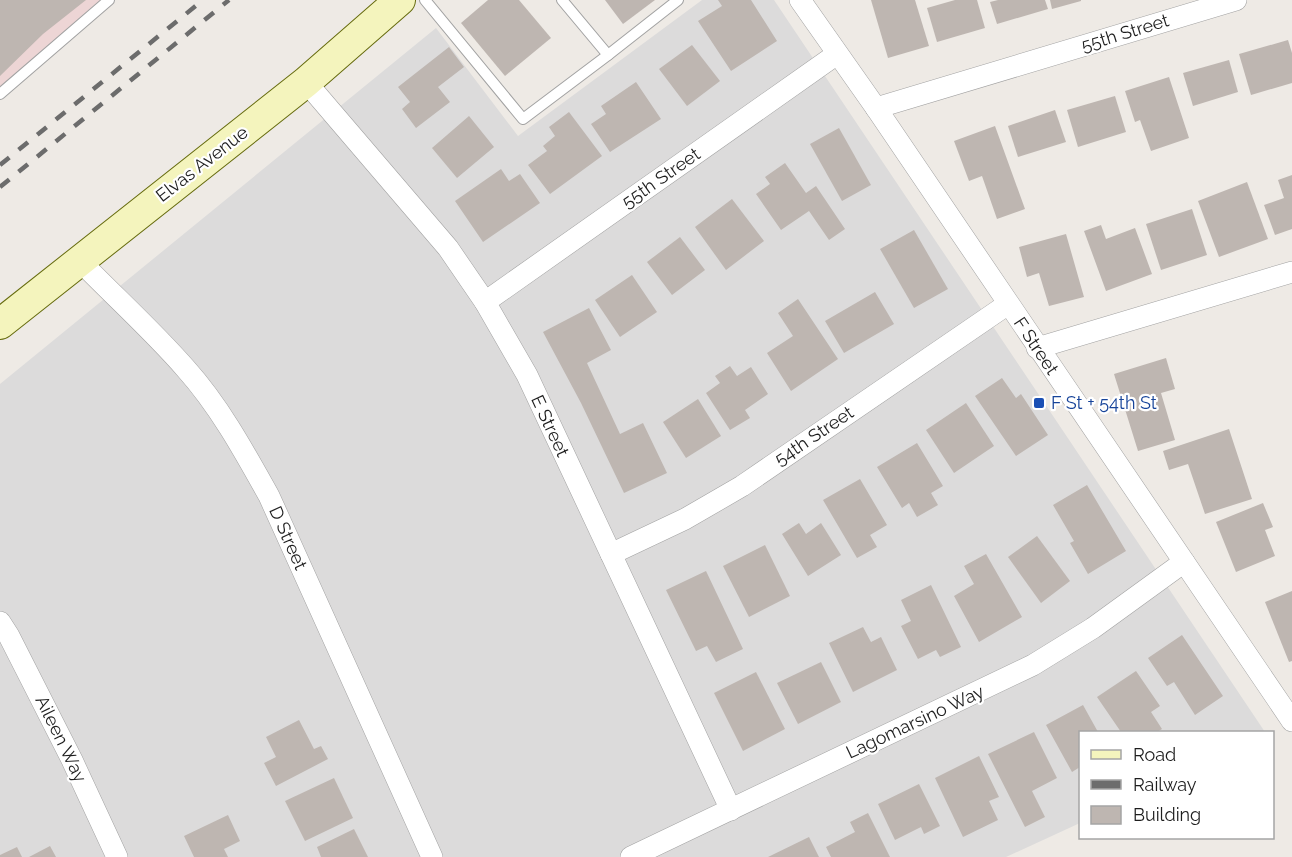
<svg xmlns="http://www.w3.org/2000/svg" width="1292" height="857" font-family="Raleway,sans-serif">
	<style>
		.residential { fill: #dcdbdb }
		.commercial { fill: #edd5d5 }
		.building { fill: #beb6b1 }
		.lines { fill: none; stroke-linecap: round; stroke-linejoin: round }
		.lane-casing { stroke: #a2a2a2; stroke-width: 12 }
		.street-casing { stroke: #a2a2a2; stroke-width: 22 }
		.secondary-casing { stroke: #666b0e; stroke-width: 32 }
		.lane { stroke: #fff; stroke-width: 10 }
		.street { stroke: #fff; stroke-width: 21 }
		.secondary { stroke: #f4f4bd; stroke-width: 30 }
		.rail { stroke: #6c6c6c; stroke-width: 4.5; stroke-dasharray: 12 12; stroke-linecap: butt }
		.transit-dot { fill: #1a4fb4; stroke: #fff; stroke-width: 2 }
		.labels { text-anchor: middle; stroke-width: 4.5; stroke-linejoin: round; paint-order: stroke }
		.street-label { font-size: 18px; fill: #1e1e1e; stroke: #fff }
		.transit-label { font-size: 18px; fill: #164399; stroke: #fff; text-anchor: start }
	</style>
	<rect width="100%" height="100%" fill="#eeeae5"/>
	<path class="residential" d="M 702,0 L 774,0 L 1265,732 L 1080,732 L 1080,823 L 1006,857 L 0,857 L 0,384 L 436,28 L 518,136 Z"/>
	<path class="commercial" d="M 0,0 L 115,0 L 0,92 Z"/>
	<g class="building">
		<path d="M 0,0 L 86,0 L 43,34 L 0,76 Z"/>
		<path d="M 488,0 L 519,0 L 551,38 L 505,76 L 461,23 Z"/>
		<path d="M 605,0 L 655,0 L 623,24 Z"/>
		<path d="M 718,0 L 751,0 L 777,41 L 731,71 L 698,21 L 722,6 Z"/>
		<path d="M 871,0 L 915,0 L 929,46 L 888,58 Z"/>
		<path d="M 955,0 L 977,0 L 985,28 L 937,42 L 927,8 Z"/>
		<path d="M 998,0 L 1045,0 L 1048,9 L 997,24 L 990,2 Z"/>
		<path d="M 1050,0 L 1081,0 L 1081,1 L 1052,9 Z"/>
		<path d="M 1288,40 L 1292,53 L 1292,83 L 1251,95 L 1239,54 Z"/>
		<path d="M 692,45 L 720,81 L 687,106 L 659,69 Z"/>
		<path d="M 449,47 L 464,67 L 438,87 L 450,102 L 416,128 L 402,109 L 410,102 L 398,87 Z"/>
		<path d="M 1229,60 L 1238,92 L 1193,106 L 1183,73 Z"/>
		<path d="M 1169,77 L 1189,138 L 1151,151 L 1140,120 L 1135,122 L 1125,91 Z"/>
		<path d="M 636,82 L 661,119 L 610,152 L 591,124 L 606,114 L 601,106 Z"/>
		<path d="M 1115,96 L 1126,132 L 1078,147 L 1067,110 Z"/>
		<path d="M 1055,110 L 1066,142 L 1018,157 L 1008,126 Z"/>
		<path d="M 569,112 L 602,156 L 550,194 L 528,165 L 547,151 L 543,146 L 555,136 L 549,127 Z"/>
		<path d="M 469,116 L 494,147 L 457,178 L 432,148 Z"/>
		<path d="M 995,126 L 1025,209 L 997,219 L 982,176 L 969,181 L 954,141 Z"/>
		<path d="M 839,128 L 871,185 L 842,201 L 810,144 Z"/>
		<path d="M 785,163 L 806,193 L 816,186 L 845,229 L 829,240 L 809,211 L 781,230 L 756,194 L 770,184 L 765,177 Z"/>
		<path d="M 501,169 L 509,181 L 520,174 L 540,203 L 483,242 L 455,201 Z"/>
		<path d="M 1292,175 L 1292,229 L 1275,235 L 1264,205 L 1284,198 L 1278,180 Z"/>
		<path d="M 1247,182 L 1268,239 L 1219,257 L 1198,201 Z"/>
		<path d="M 732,199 L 764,241 L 726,270 L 695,227 Z"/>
		<path d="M 1192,209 L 1207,255 L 1161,270 L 1146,224 Z"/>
		<path d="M 1101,225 L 1106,239 L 1135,228 L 1152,274 L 1106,291 L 1084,231 Z"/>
		<path d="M 914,230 L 948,289 L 914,308 L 880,249 Z"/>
		<path d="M 1066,234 L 1084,297 L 1049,306 L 1039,273 L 1027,277 L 1019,247 Z"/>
		<path d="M 680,237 L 705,270 L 672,295 L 647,262 Z"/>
		<path d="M 632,275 L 657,312 L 620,337 L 595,300 Z"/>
		<path d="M 875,292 L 894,324 L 844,353 L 825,321 Z"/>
		<path d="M 798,299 L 838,359 L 791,391 L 767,353 L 793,336 L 778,313 Z"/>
		<path d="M 589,308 L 611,350 L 587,363 L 620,434 L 643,423 L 667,473 L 624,493 L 581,403 L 543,332 Z"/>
		<path d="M 1166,358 L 1175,389 L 1161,393 L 1175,440 L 1138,451 L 1114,374 Z"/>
		<path d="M 730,366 L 737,376 L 751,367 L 768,394 L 745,410 L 750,418 L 730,430 L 706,393 L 720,383 L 715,376 Z"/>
		<path d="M 1002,378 L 1016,398 L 1021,394 L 1048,435 L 1016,456 L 975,396 Z"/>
		<path d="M 698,399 L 721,436 L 686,458 L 663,422 Z"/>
		<path d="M 966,403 L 994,446 L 954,473 L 926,430 Z"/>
		<path d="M 1229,429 L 1252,499 L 1205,514 L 1188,464 L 1169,470 L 1163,451 Z"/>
		<path d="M 917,443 L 943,486 L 931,493 L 938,505 L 917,517 L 909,503 L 902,508 L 877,467 Z"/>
		<path d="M 860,479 L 887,525 L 870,535 L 877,547 L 857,558 L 823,500 Z"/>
		<path d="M 1087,485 L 1126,551 L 1088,574 L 1070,543 L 1074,541 L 1053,505 Z"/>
		<path d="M 1263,503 L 1273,527 L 1265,530 L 1275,556 L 1236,572 L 1216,522 Z"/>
		<path d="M 799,523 L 806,534 L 821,523 L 841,555 L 808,576 L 782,534 Z"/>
		<path d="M 1037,536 L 1070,581 L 1041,603 L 1008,557 Z"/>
		<path d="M 765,545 L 790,596 L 749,617 L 723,566 Z"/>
		<path d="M 986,554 L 1022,617 L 979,642 L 954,596 L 974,584 L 964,566 Z"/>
		<path d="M 706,571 L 743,649 L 716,662 L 707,646 L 696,651 L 666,590 Z"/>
		<path d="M 931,585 L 961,647 L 940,657 L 936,650 L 918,659 L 901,626 L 911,621 L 901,600 Z"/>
		<path d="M 1292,591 L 1292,661 L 1289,662 L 1265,602 Z"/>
		<path d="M 863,627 L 871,642 L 881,637 L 897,670 L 853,692 L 829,643 Z"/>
		<path d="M 1182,635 L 1223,696 L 1195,715 L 1174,682 L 1167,686 L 1148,658 Z"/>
		<path d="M 821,662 L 841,702 L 798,724 L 777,683 Z"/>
		<path d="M 1136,671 L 1160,706 L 1151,712 L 1162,729 L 1157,732 L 1121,732 L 1097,697 Z"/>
		<path d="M 756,672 L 785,729 L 743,751 L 714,693 Z"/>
		<path d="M 1083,705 L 1098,732 L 1080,732 L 1080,767 L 1072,772 L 1046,725 Z"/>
		<path d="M 299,720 L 314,749 L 321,746 L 328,759 L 276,786 L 264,763 L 276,757 L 266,737 Z"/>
		<path d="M 1034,732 L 1057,778 L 1032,791 L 1045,817 L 1025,827 L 988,754 Z"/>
		<path d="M 979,756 L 999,797 L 989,801 L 998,820 L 963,837 L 935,778 Z"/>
		<path d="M 334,778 L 353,818 L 305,841 L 285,801 Z"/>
		<path d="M 919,784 L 940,826 L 924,834 L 921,827 L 895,840 L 878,804 Z"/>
		<path d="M 868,813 L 890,857 L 831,857 L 826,847 L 855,832 L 850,822 Z"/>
		<path d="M 228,815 L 240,841 L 224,849 L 228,857 L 194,857 L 184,836 Z"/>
		<path d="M 354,829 L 368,857 L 321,857 L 317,847 Z"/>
		<path d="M 809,837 L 819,857 L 768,857 Z"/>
		<path d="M 50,846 L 56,857 L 29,857 Z"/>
		<path d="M 17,847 L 22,857 L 0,857 L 0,855 Z"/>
	</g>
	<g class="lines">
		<defs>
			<g id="lane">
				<path d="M 425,0 L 523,119 L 608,55 L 678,0"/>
				<path d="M 562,0 L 608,55"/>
				<path d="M 0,94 L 109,0"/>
			</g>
			<g id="street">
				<path d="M 800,0 L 876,108 L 1292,721"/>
				<path d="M 306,82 L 448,248 L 485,302 L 527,375 L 731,810"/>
				<path d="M 876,108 L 1236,0"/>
				<path d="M 80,261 C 115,297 153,331 186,369 C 220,407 245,453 269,496 L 432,857"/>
				<path d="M 485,302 L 837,54"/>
				<path d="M 1037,348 L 1292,272"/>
				<path d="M 611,554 L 685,519 L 742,486 L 1008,304"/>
				<path d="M 0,622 L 9,636 L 72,760 L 117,857"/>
				<path d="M 631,857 L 1033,665 L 1093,628 L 1184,562"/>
			</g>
			<path id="secondary" d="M 0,324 L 306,82 L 400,0"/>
		</defs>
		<use href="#lane" class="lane-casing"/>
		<use href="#street" class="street-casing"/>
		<use href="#secondary" class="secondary-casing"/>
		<use href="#lane" class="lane"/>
		<use href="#street" class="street"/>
		<use href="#secondary" class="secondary"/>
		<g class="rail">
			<path d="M 0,165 L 203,0"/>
			<path d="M 0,187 L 229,0"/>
		</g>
	</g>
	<rect class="transit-dot" x="1033" y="397" width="12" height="12" rx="3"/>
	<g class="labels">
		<g class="street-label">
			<text transform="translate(1125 33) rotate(-17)" y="6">55th Street</text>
			<text transform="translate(202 164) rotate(-38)" y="6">Elvas Avenue</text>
			<text transform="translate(661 178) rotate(-35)" y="6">55th Street</text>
			<text transform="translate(1036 346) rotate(56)" y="6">F Street</text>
			<text transform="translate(550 426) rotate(65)" y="6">E Street</text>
			<text transform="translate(814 436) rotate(-34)" y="6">54th Street</text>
			<text transform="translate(288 538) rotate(66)" y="6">D Street</text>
			<text transform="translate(915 722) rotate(-25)" y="6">Lagomarsino Way</text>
			<text transform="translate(61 739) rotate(64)" y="6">Aileen Way</text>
		</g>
		<g class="transit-label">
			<text x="1051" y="409">F St + 54th St</text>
		</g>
	</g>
	<rect x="1079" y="731" width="195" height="108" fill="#ffffff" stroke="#a5a5a5" stroke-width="1.5"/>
	<rect x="1091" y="750" width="30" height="9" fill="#f4f4bd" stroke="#a5a5a5" stroke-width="1.5"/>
	<text x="1133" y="761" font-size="18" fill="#1e1e1e">Road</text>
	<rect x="1091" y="780" width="30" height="9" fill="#6c6c6c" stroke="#a5a5a5" stroke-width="1.5"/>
	<text x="1133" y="791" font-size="18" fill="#1e1e1e">Railway</text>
	<rect x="1091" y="806" width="30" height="18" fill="#beb6b1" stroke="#a5a5a5" stroke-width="1.5"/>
	<text x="1133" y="821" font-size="18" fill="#1e1e1e">Building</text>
</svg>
